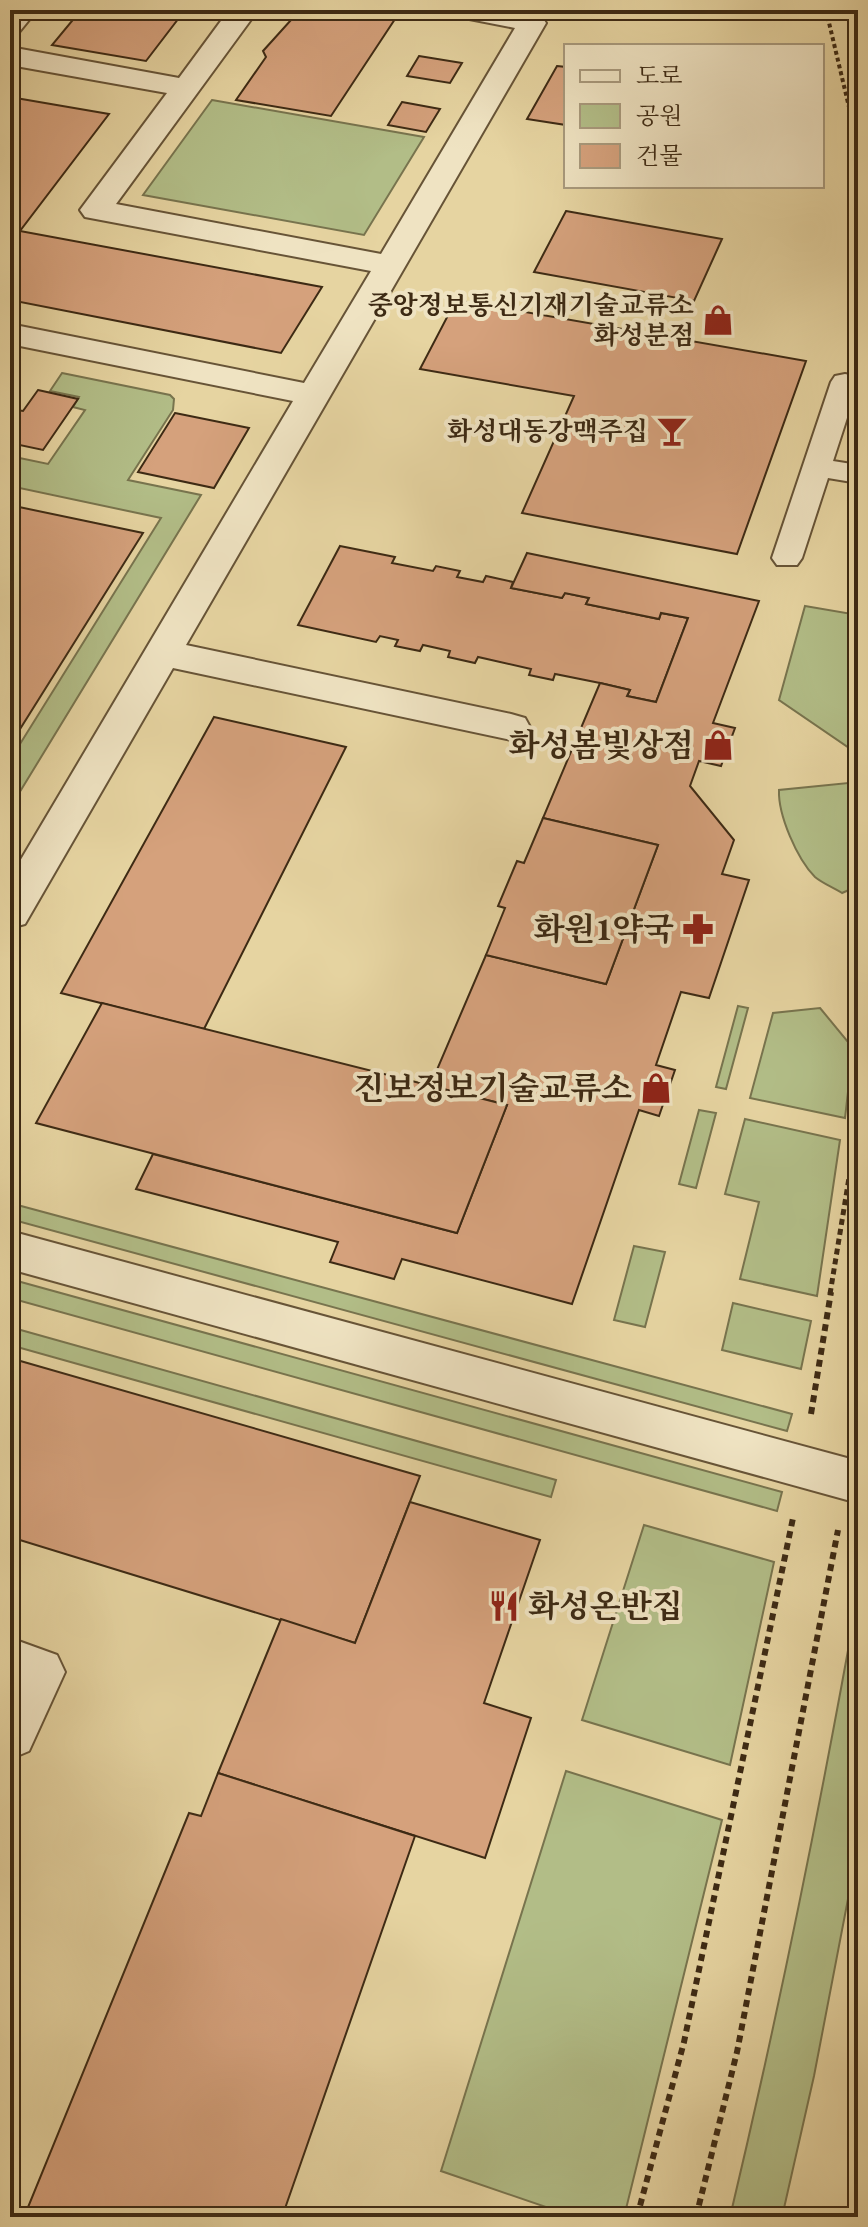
<svg xmlns="http://www.w3.org/2000/svg" width="868" height="2227" font-family="'EB Garamond','Noto Serif KR',serif">
	<style>
		.green { fill: #b2bd87; stroke: #78744e; stroke-width: 2 }
		.building { fill: #d5a17c; stroke: #3d2a14; stroke-width: 2 }
		.lines { fill: none; stroke-linecap: round; stroke-linejoin: round }
		.lane-casing { stroke: #675437; stroke-width: 4 }
		.street-casing { stroke: #675437; stroke-width: 4 }
		.path-far2 { stroke: #3d2a14; stroke-width: 4; stroke-dasharray: 4 3; stroke-linecap: butt }
		.path-far1 { stroke: #3d2a14; stroke-width: 5; stroke-dasharray: 6 4; stroke-linecap: butt }
		.path { stroke: #3d2a14; stroke-width: 6; stroke-dasharray: 7 5; stroke-linecap: butt }
		.lane { fill: #efe3c2; fill-rule: evenodd }
		.street { fill: #efe3c2; fill-rule: evenodd }
		.labels { text-anchor: middle; stroke-width: 8; stroke-linejoin: round; paint-order: stroke }
		.far-poi-label { font-size: 26px; font-weight: bold; fill: #3d2a14; stroke: #efe3c2; text-anchor: end }
		.poi-label { font-size: 32px; font-weight: bold; fill: #3d2a14; stroke: #efe3c2; text-anchor: end }
	</style>
	<rect width="100%" height="100%" fill="#e6d4a1"/>
	<filter id="stains"><feTurbulence type="fractalNoise" baseFrequency=".0025" numOctaves="4"/><feColorMatrix values="0 0 0 0 .2 0 0 0 0 .09 0 0 0 0 .02 0 0 0 .5 -.17"/></filter>
	<radialGradient id="worn" r=".72"><stop offset=".6" stop-color="#630" stop-opacity="0"/><stop offset="1" stop-color="#630" stop-opacity=".3"/></radialGradient>
	<g class="green">
		<path d="M 212,100 L 424,137 L 364,235 L 143,195 Z"/>
		<path d="M 62,373 L 170,395 L 174,399 L 173,410 L 128,480 L 201,495 L 10,808 L 10,760 L 161,518 L 10,486 L 10,456 L 48,464 L 85,410 L 73,407 L 79,397 L 50,391 Z"/>
		<path d="M 805,606 L 858,615 L 858,754 L 779,700 Z"/>
		<path d="M 858,782 L 858,886 L 842,893 C 834,888 822,883 815,877 C 797,859 778,815 779,790 Z"/>
		<path d="M 738,1006 L 748,1008 L 726,1089 L 716,1087 Z"/>
		<path d="M 820,1008 L 853,1048 L 845,1118 L 750,1098 L 773,1013 Z"/>
		<path d="M 699,1110 L 716,1113 L 696,1188 L 679,1184 Z"/>
		<path d="M 745,1119 L 840,1140 L 817,1296 L 740,1279 L 759,1202 L 725,1194 Z"/>
		<path d="M 10,1203 L 792,1414 L 787,1431 L 10,1219 Z"/>
		<path d="M 634,1246 L 665,1252 L 645,1327 L 614,1320 Z"/>
		<path d="M 10,1279 L 782,1492 L 777,1511 L 10,1298 Z"/>
		<path d="M 733,1303 L 811,1321 L 801,1369 L 722,1350 Z"/>
		<path d="M 10,1327 L 556,1480 L 551,1497 L 10,1345 Z"/>
		<path d="M 644,1525 L 774,1562 L 730,1765 L 582,1720 Z"/>
		<path d="M 858,1595 L 858,1847 L 814,2076 L 782,2217 L 730,2217 C 779,2011 821,1803 858,1595 Z"/>
		<path d="M 566,1771 L 722,1820 L 624,2217 L 575,2217 L 441,2171 Z"/>
	</g>
	<g class="building">
		<path d="M 81,10 L 185,10 L 146,61 L 52,45 Z"/>
		<path d="M 300,10 L 401,10 L 331,116 L 236,100 L 266,57 L 263,51 Z"/>
		<path d="M 419,56 L 462,63 L 450,83 L 407,76 Z"/>
		<path d="M 557,66 L 566,67 L 566,125 L 527,119 Z"/>
		<path d="M 10,97 L 109,114 L 10,244 Z"/>
		<path d="M 402,102 L 440,109 L 426,132 L 388,125 Z"/>
		<path d="M 566,211 L 722,239 L 694,301 L 534,272 Z"/>
		<path d="M 20,231 L 322,287 L 281,353 L 10,300 L 10,244 Z"/>
		<path d="M 456,300 L 806,361 L 737,554 L 522,513 L 574,396 L 420,369 Z"/>
		<path d="M 38,390 L 78,399 L 43,450 L 10,443 L 10,409 L 23,411 Z"/>
		<path d="M 175,413 L 249,428 L 214,488 L 138,472 Z"/>
		<path d="M 19,507 L 143,533 L 10,745 L 10,521 Z"/>
		<path d="M 340,546 L 395,557 L 392,563 L 433,571 L 436,566 L 460,571 L 457,577 L 483,582 L 486,576 L 513,582 L 511,588 L 562,598 L 565,593 L 589,598 L 586,604 L 659,619 L 661,613 L 688,618 L 656,702 L 627,696 L 630,690 L 600,683 L 555,674 L 553,680 L 529,675 L 531,669 L 478,657 L 475,663 L 448,657 L 450,651 L 423,645 L 420,651 L 395,646 L 398,640 L 380,636 L 376,642 L 298,625 Z"/>
		<path d="M 527,553 L 759,601 L 713,723 L 735,728 L 721,766 L 699,761 L 690,786 L 734,840 L 722,874 L 749,880 L 709,998 L 681,992 L 656,1065 L 675,1070 L 659,1116 L 639,1110 L 572,1304 L 402,1259 L 394,1279 L 330,1262 L 338,1242 L 136,1189 L 153,1154 L 457,1233 L 507,1105 L 430,1086 L 486,955 L 606,984 L 658,845 L 543,818 L 600,683 L 630,690 L 627,696 L 656,702 L 688,618 L 661,613 L 659,619 L 586,604 L 589,598 L 565,593 L 562,598 L 511,588 Z"/>
		<path d="M 214,717 L 346,747 L 204,1029 L 61,993 Z"/>
		<path d="M 543,818 L 658,845 L 606,984 L 486,955 L 505,908 L 498,906 L 517,861 L 524,863 Z"/>
		<path d="M 102,1003 L 507,1105 L 457,1233 L 36,1123 Z"/>
		<path d="M 10,1358 L 420,1476 L 355,1643 L 10,1537 Z"/>
		<path d="M 410,1502 L 540,1540 L 484,1703 L 531,1718 L 485,1858 L 218,1773 L 281,1619 L 355,1643 Z"/>
		<path d="M 218,1773 L 415,1836 L 282,2217 L 24,2217 L 189,1813 L 201,1816 Z"/>
	</g>
	<g class="lines">
		<defs>
			<path id="lane" d="M 845,374 L 855,376 L 858,384 L 833,461 L 858,465 L 858,483 L 828,478 L 802,558 L 797,565 L 777,565 L 772,558 L 831,382 L 835,376 Z"/>
			<g id="street">
				<path d="M 10,10 L 37,10 L 20,31 L 10,34 Z"/>
				<path d="M 229,10 L 258,10 L 116,204 L 381,254 L 515,28 L 454,16 L 450,10 L 509,10 L 542,17 L 546,23 L 186,645 L 511,714 L 525,718 L 530,727 L 525,736 L 511,740 L 173,668 L 25,924 L 10,928 L 10,878 L 293,401 L 10,344 L 10,324 L 304,383 L 371,271 L 85,217 L 80,210 L 167,93 L 10,65 L 10,47 L 179,78 Z"/>
				<path d="M 10,1231 L 858,1461 L 858,1503 L 10,1269 Z"/>
				<path d="M 10,1638 L 57,1655 L 65,1672 L 29,1751 L 10,1759 Z"/>
			</g>
		</defs>
		<use href="#lane" class="lane-casing"/>
		<use href="#street" class="street-casing"/>
		<g class="path-far2">
			<path d="M 826,10 L 858,145"/>
			<path d="M 851,10 L 858,32"/>
		</g>
		<path class="path-far1" d="M 830,1294 L 858,1123"/>
		<g class="path">
			<path d="M 811,1414 L 831,1292"/>
			<path d="M 637,2217 L 684,2042 L 793,1518"/>
			<path d="M 696,2217 L 737,2052 L 838,1530"/>
		</g>
		<use href="#lane" class="lane"/>
		<use href="#street" class="street"/>
	</g>
	<defs>
		<symbol id="shop-bare" viewBox="-9 -9 18 18"><path d="M-5-2.5h2.3a2.7 3.5 0 0 1 5.4 0H5L5.5 6h-11ZM-1.5-2.5h3a1.5 2.3 0 0 0-3 0Z" fill="#8f2418" stroke="#efe3c2" stroke-width="2.5" paint-order="stroke"/></symbol>
		<symbol id="bar-bare" viewBox="-9 -9 18 18"><path d="M-6-5H6L.8 .8V4.5H3.5V6h-7V4.5H-.8V.8Z" fill="#8f2418" stroke="#efe3c2" stroke-width="2.5" paint-order="stroke"/></symbol>
		<symbol id="pharmacy-bare" viewBox="-9 -9 18 18"><path d="M-2-6h4v4h4v4h-4v4h-4v-4h-4v-4h4Z" fill="#8f2418" stroke="#efe3c2" stroke-width="2.5" paint-order="stroke"/></symbol>
		<symbol id="restaurant-bare" viewBox="-9 -9 18 18"><path d="M-5-6h1v4h1v-4h1v4h1v-4h1v5L-1.5 .5V6h-2V.5L-5-1ZM5-6V6H3V1.5H1.5Q1.5-4 5-6Z" fill="#8f2418" stroke="#efe3c2" stroke-width="2.5" paint-order="stroke"/></symbol>
	</defs>
	<g fill-rule="evenodd">
		<use href="#shop-bare" x="696" y="298" width="44" height="44"/>
		<use href="#bar-bare" x="650" y="409" width="44" height="44"/>
		<use href="#shop-bare" x="696" y="723" width="44" height="44"/>
		<use href="#pharmacy-bare" x="676" y="907" width="44" height="44"/>
		<use href="#shop-bare" x="634" y="1066" width="44" height="44"/>
		<use href="#restaurant-bare" x="482" y="1584" width="44" height="44"/>
	</g>
	<g class="labels">
		<g class="far-poi-label">
			<text x="694" y="314">중앙정보통신기재기술교류소<tspan x="694" dy="30">화성분점</tspan></text>
			<text x="648" y="440">화성대동강맥주집</text>
		</g>
		<g class="poi-label">
			<text x="694" y="756">화성봄빛상점</text>
			<text x="674" y="940">화원1약국</text>
			<text x="632" y="1099">진보정보기술교류소</text>
			<text x="528" y="1617" text-anchor="start">화성온반집</text>
		</g>
	</g>
	<rect width="868" height="2227" fill="none" stroke="#e6d4a1" stroke-width="40"/>
	<rect x="12" y="12" width="844" height="2203" fill="none" stroke="#3d2a14" stroke-width="4"/>
	<rect x="20" y="20" width="828" height="2187" fill="none" stroke="#3d2a14" stroke-width="2"/>
	<rect x="564" y="44" width="260" height="144" fill="#efe3c2" stroke="#a8997c" stroke-width="2"/>
	<rect x="580" y="70" width="40" height="12" fill="#efe3c2" stroke="#a8997c" stroke-width="2"/>
	<text x="636" y="84" font-size="24" fill="#3d2a14">도로</text>
	<rect x="580" y="104" width="40" height="24" fill="#b2bd87" stroke="#a8997c" stroke-width="2"/>
	<text x="636" y="124" font-size="24" fill="#3d2a14">공원</text>
	<rect x="580" y="144" width="40" height="24" fill="#d5a17c" stroke="#a8997c" stroke-width="2"/>
	<text x="636" y="164" font-size="24" fill="#3d2a14">건물</text>
	<rect width="100%" height="100%" filter="url(#stains)"/>
	<rect width="100%" height="100%" fill="url(#worn)"/>
</svg>
